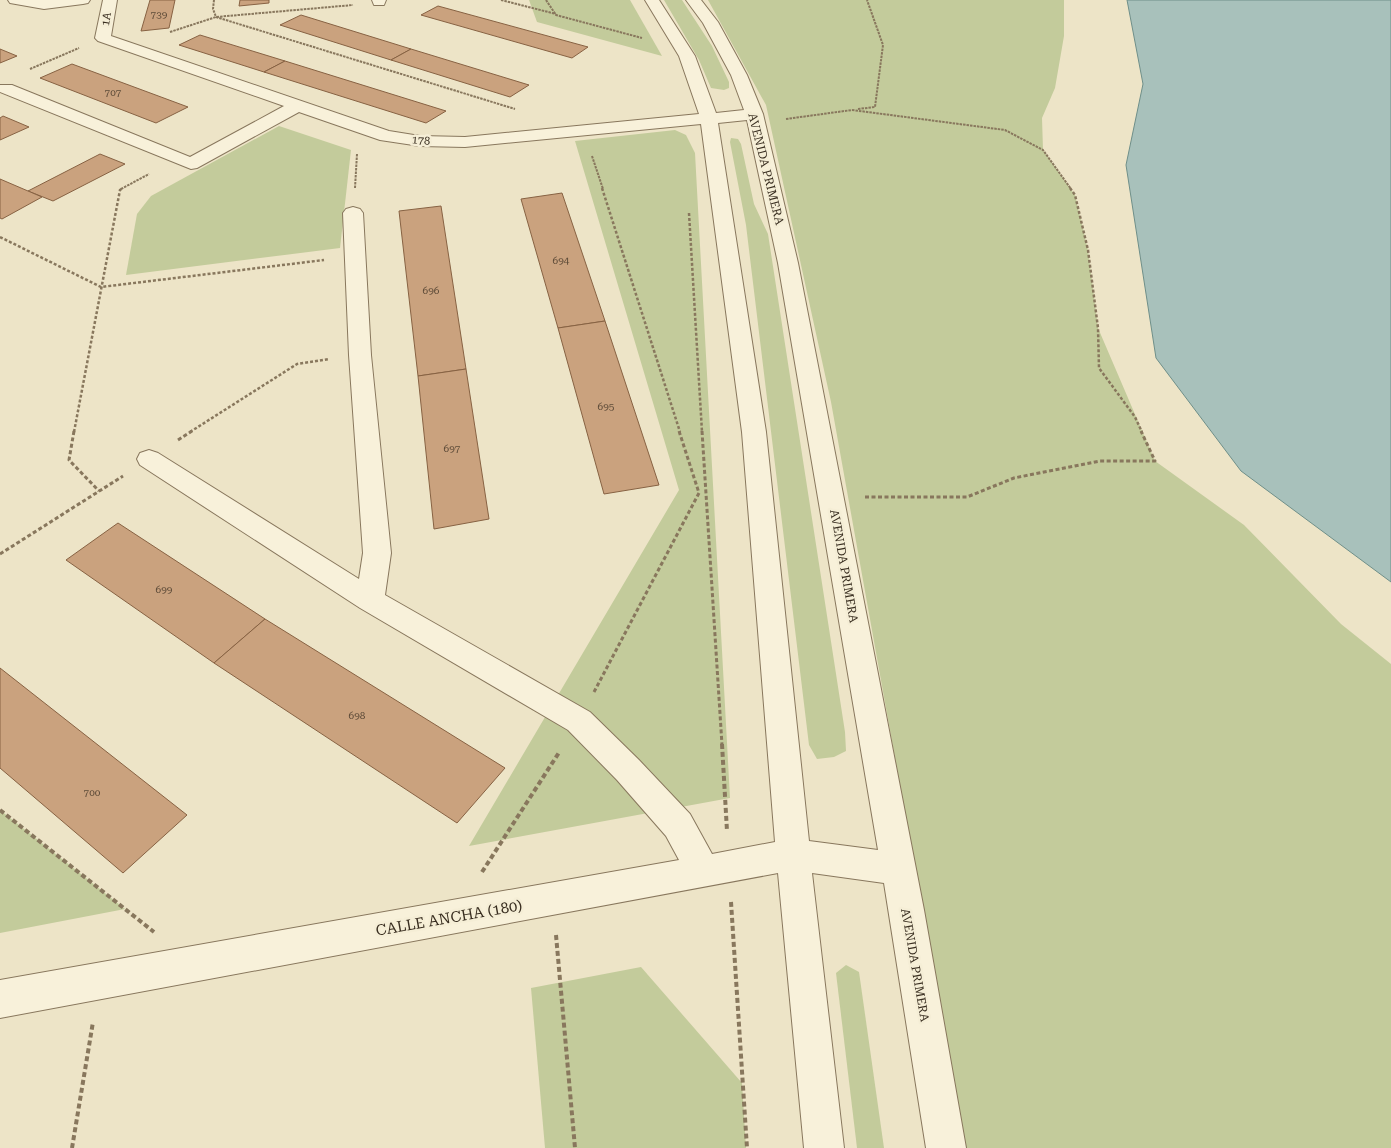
<svg xmlns="http://www.w3.org/2000/svg" width="1391" height="1148" font-family="'Roboto Serif',serif">
	<style>
		.green { fill: #c3cb9b }
		.water { fill: #a8c1bb; stroke: #6f8f89 }
		.building { fill: #caa27e; stroke: #876243 }
		.lines { fill: none; stroke-linecap: round; stroke-linejoin: round }
		.minor-casing { stroke: #88775d; stroke-width: 2 }
		.path-far3 { stroke: #88775d; stroke-width: 2; stroke-dasharray: 2.5 1; stroke-linecap: butt }
		.path-far2 { stroke: #88775d; stroke-width: 2.5; stroke-dasharray: 3 2; stroke-linecap: butt }
		.path-far1 { stroke: #88775d; stroke-width: 3; stroke-dasharray: 4 2.5; stroke-linecap: butt }
		.path { stroke: #88775d; stroke-width: 4; stroke-dasharray: 5 3; stroke-linecap: butt }
		.minor { fill: #f8f1da; fill-rule: evenodd }
		.labels { text-anchor: middle; stroke-width: 5; stroke-linejoin: round; paint-order: stroke }
		.number-label { font-size: 10px; fill: #5d4b38 }
		.far-street-label { font-size: 11px; fill: #392e20; stroke: #f5eed6 }
		.street-label { font-size: 12px; fill: #392e20; stroke: #f5eed6 }
		.near-street-label { font-size: 15px; fill: #392e20; stroke: #f5eed6 }
	</style>
	<rect width="100%" height="100%" fill="#ede4c7"/>
	<g class="green">
		<path d="M 529,0 L 630,0 L 662,56 L 537,22 Z"/>
		<path d="M 664,0 L 682,0 L 712,46 L 729,82 L 729,88 L 724,90 L 711,88 L 699,60 Z"/>
		<path d="M 708,0 L 1064,0 L 1064,36 L 1055,88 L 1042,118 L 1043,150 L 1075,195 L 1088,250 L 1098,328 L 1155,461 L 1244,525 L 1341,624 L 1391,664 L 1391,1148 L 965,1148 L 831,402 L 766,105 Z"/>
		<path d="M 279,126 L 351,150 L 340,248 L 126,275 L 137,214 L 151,196 Z"/>
		<path d="M 675,130 L 686,135 L 695,153 L 730,798 L 469,846 L 679,490 L 575,141 Z"/>
		<path d="M 731,138 L 738,139 L 741,144 L 754,204 L 768,234 L 845,732 L 846,751 L 834,757 L 817,759 L 809,745 L 746,225 L 730,142 Z"/>
		<path d="M 0,810 L 125,909 L 0,933 Z"/>
		<path d="M 846,965 L 859,972 L 884,1148 L 857,1148 L 836,973 Z"/>
		<path d="M 641,967 L 742,1083 L 746,1148 L 545,1148 L 531,988 Z"/>
	</g>
	<path class="water" d="M 1127,0 L 1391,0 L 1391,582 L 1241,471 L 1156,358 L 1126,165 L 1143,84 Z"/>
	<g class="building">
		<path d="M 150,0 L 175,0 L 169,28 L 141,31 Z"/>
		<path d="M 240,0 L 269,0 L 269,3 L 239,6 Z"/>
		<path d="M 438,6 L 588,47 L 572,58 L 421,15 Z"/>
		<path d="M 301,15 L 411,49 L 391,60 L 280,25 Z"/>
		<path d="M 200,35 L 285,61 L 264,72 L 179,45 Z"/>
		<path d="M 0,49 L 17,56 L 0,63 Z"/>
		<path d="M 411,49 L 529,85 L 510,97 L 391,60 Z"/>
		<path d="M 285,61 L 446,111 L 426,123 L 264,72 Z"/>
		<path d="M 72,64 L 188,107 L 156,123 L 40,78 Z"/>
		<path d="M 3,116 L 29,127 L 0,140 L 0,118 Z"/>
		<path d="M 100,154 L 125,164 L 53,201 L 28,191 Z"/>
		<path d="M 0,179 L 42,197 L 2,219 L 0,218 Z"/>
		<path d="M 562,193 L 605,321 L 558,328 L 521,199 Z"/>
		<path d="M 441,206 L 466,369 L 418,376 L 399,211 Z"/>
		<path d="M 605,321 L 659,485 L 604,494 L 558,328 Z"/>
		<path d="M 466,369 L 489,519 L 434,529 L 418,376 Z"/>
		<path d="M 118,523 L 265,619 L 214,663 L 66,560 Z"/>
		<path d="M 265,619 L 505,768 L 457,823 L 214,663 Z"/>
		<path d="M 0,668 L 187,815 L 123,873 L 0,768 Z"/>
	</g>
	<g class="lines">
		<defs>
			<g id="minor">
				<path d="M 8,0 L 90,0 L 88,3 L 83,4 L 44,9 L 10,3 Z"/>
				<path d="M 103,0 L 117,0 L 111,36 L 389,131 L 420,136 L 465,137 L 699,114 L 679,56 L 645,0 L 659,0 L 695,56 L 716,113 L 744,110 L 731,75 L 703,23 L 686,0 L 701,0 L 718,22 L 747,75 L 763,114 L 798,263 L 924,910 L 966,1148 L 926,1148 L 884,883 L 812,873 L 844,1148 L 804,1148 L 778,873 L 0,1018 L 0,980 L 679,860 L 666,836 L 617,780 L 568,730 L 360,608 L 140,465 L 137,459 L 140,453 L 149,450 L 158,453 L 359,579 L 363,553 L 349,355 L 343,213 L 346,209 L 353,207 L 360,209 L 363,213 L 371,355 L 391,553 L 385,595 L 590,712 L 639,760 L 690,814 L 712,854 L 775,842 L 742,432 L 701,124 L 465,147 L 420,146 L 380,140 L 299,112 L 197,168 L 191,169 L 0,92 L 0,85 L 12,85 L 190,157 L 284,106 L 98,41 L 95,38 ZM 747,120 L 778,263 L 878,850 L 809,841 L 766,432 L 718,123 Z"/>
				<path d="M 372,0 L 386,0 L 384,5 L 374,5 Z"/>
			</g>
		</defs>
		<use href="#minor" class="minor-casing"/>
		<g class="path-far3">
			<path d="M 214,0 L 213,9 L 216,17 L 515,109"/>
			<path d="M 501,0 L 556,14"/>
			<path d="M 546,0 L 556,15 L 642,38"/>
			<path d="M 170,32 L 216,17 L 353,5"/>
			<path d="M 30,69 L 79,48"/>
			<path d="M 858,109 L 875,107 L 883,45 L 867,0"/>
			<path d="M 852,110 L 1005,130 L 1043,150 L 1071,189"/>
			<path d="M 786,119 L 852,110"/>
			<path d="M 592,156 L 603,189"/>
			<path d="M 355,188 L 357,154"/>
			<path d="M 121,189 L 149,174"/>
		</g>
		<g class="path-far2">
			<path d="M 602,188 L 680,432"/>
			<path d="M 1070,188 L 1075,195 L 1088,250 L 1098,328 L 1099,368 L 1135,417 L 1142,432"/>
			<path d="M 689,213 L 702,432"/>
			<path d="M 0,237 L 101,287 L 324,260"/>
			<path d="M 74,432 L 120,190 L 123,188"/>
			<path d="M 190,432 L 297,364 L 329,359"/>
		</g>
		<g class="path-far1">
			<path d="M 74,431 L 69,460 L 99,491"/>
			<path d="M 702,431 L 722,745"/>
			<path d="M 178,440 L 192,431"/>
			<path d="M 865,497 L 967,497 L 1014,478 L 1100,461 L 1155,461 L 1141,431"/>
			<path d="M 0,554 L 123,476"/>
			<path d="M 594,692 L 699,493 L 679,431"/>
		</g>
		<g class="path">
			<path d="M 722,744 L 727,831"/>
			<path d="M 0,810 L 154,932"/>
			<path d="M 482,872 L 560,751"/>
			<path d="M 731,902 L 747,1148"/>
			<path d="M 556,935 L 575,1148"/>
			<path d="M 72,1148 L 93,1022"/>
		</g>
		<use href="#minor" class="minor"/>
	</g>
	<g class="labels">
		<g class="number-label">
			<text x="159" y="18">739</text>
			<text x="113" y="96">707</text>
			<text x="561" y="264">694</text>
			<text x="431" y="294">696</text>
			<text x="606" y="410">695</text>
			<text x="452" y="452">697</text>
			<text x="164" y="593">699</text>
			<text x="357" y="719">698</text>
			<text x="92" y="796">700</text>
		</g>
		<g class="far-street-label">
			<text transform="translate(106 19) rotate(-80)" y="4">1A</text>
			<text transform="translate(421 140) rotate(5)" y="4">178</text>
		</g>
		<g class="street-label">
			<text transform="translate(766 169) rotate(76)" y="4">AVENIDA PRIMERA</text>
			<text transform="translate(844 566) rotate(80)" y="4">AVENIDA PRIMERA</text>
			<text transform="translate(915 965) rotate(80)" y="4">AVENIDA PRIMERA</text>
		</g>
		<g class="near-street-label">
			<text transform="translate(449 918) rotate(-10)" y="5">CALLE ANCHA (180)</text>
		</g>
	</g>
</svg>
